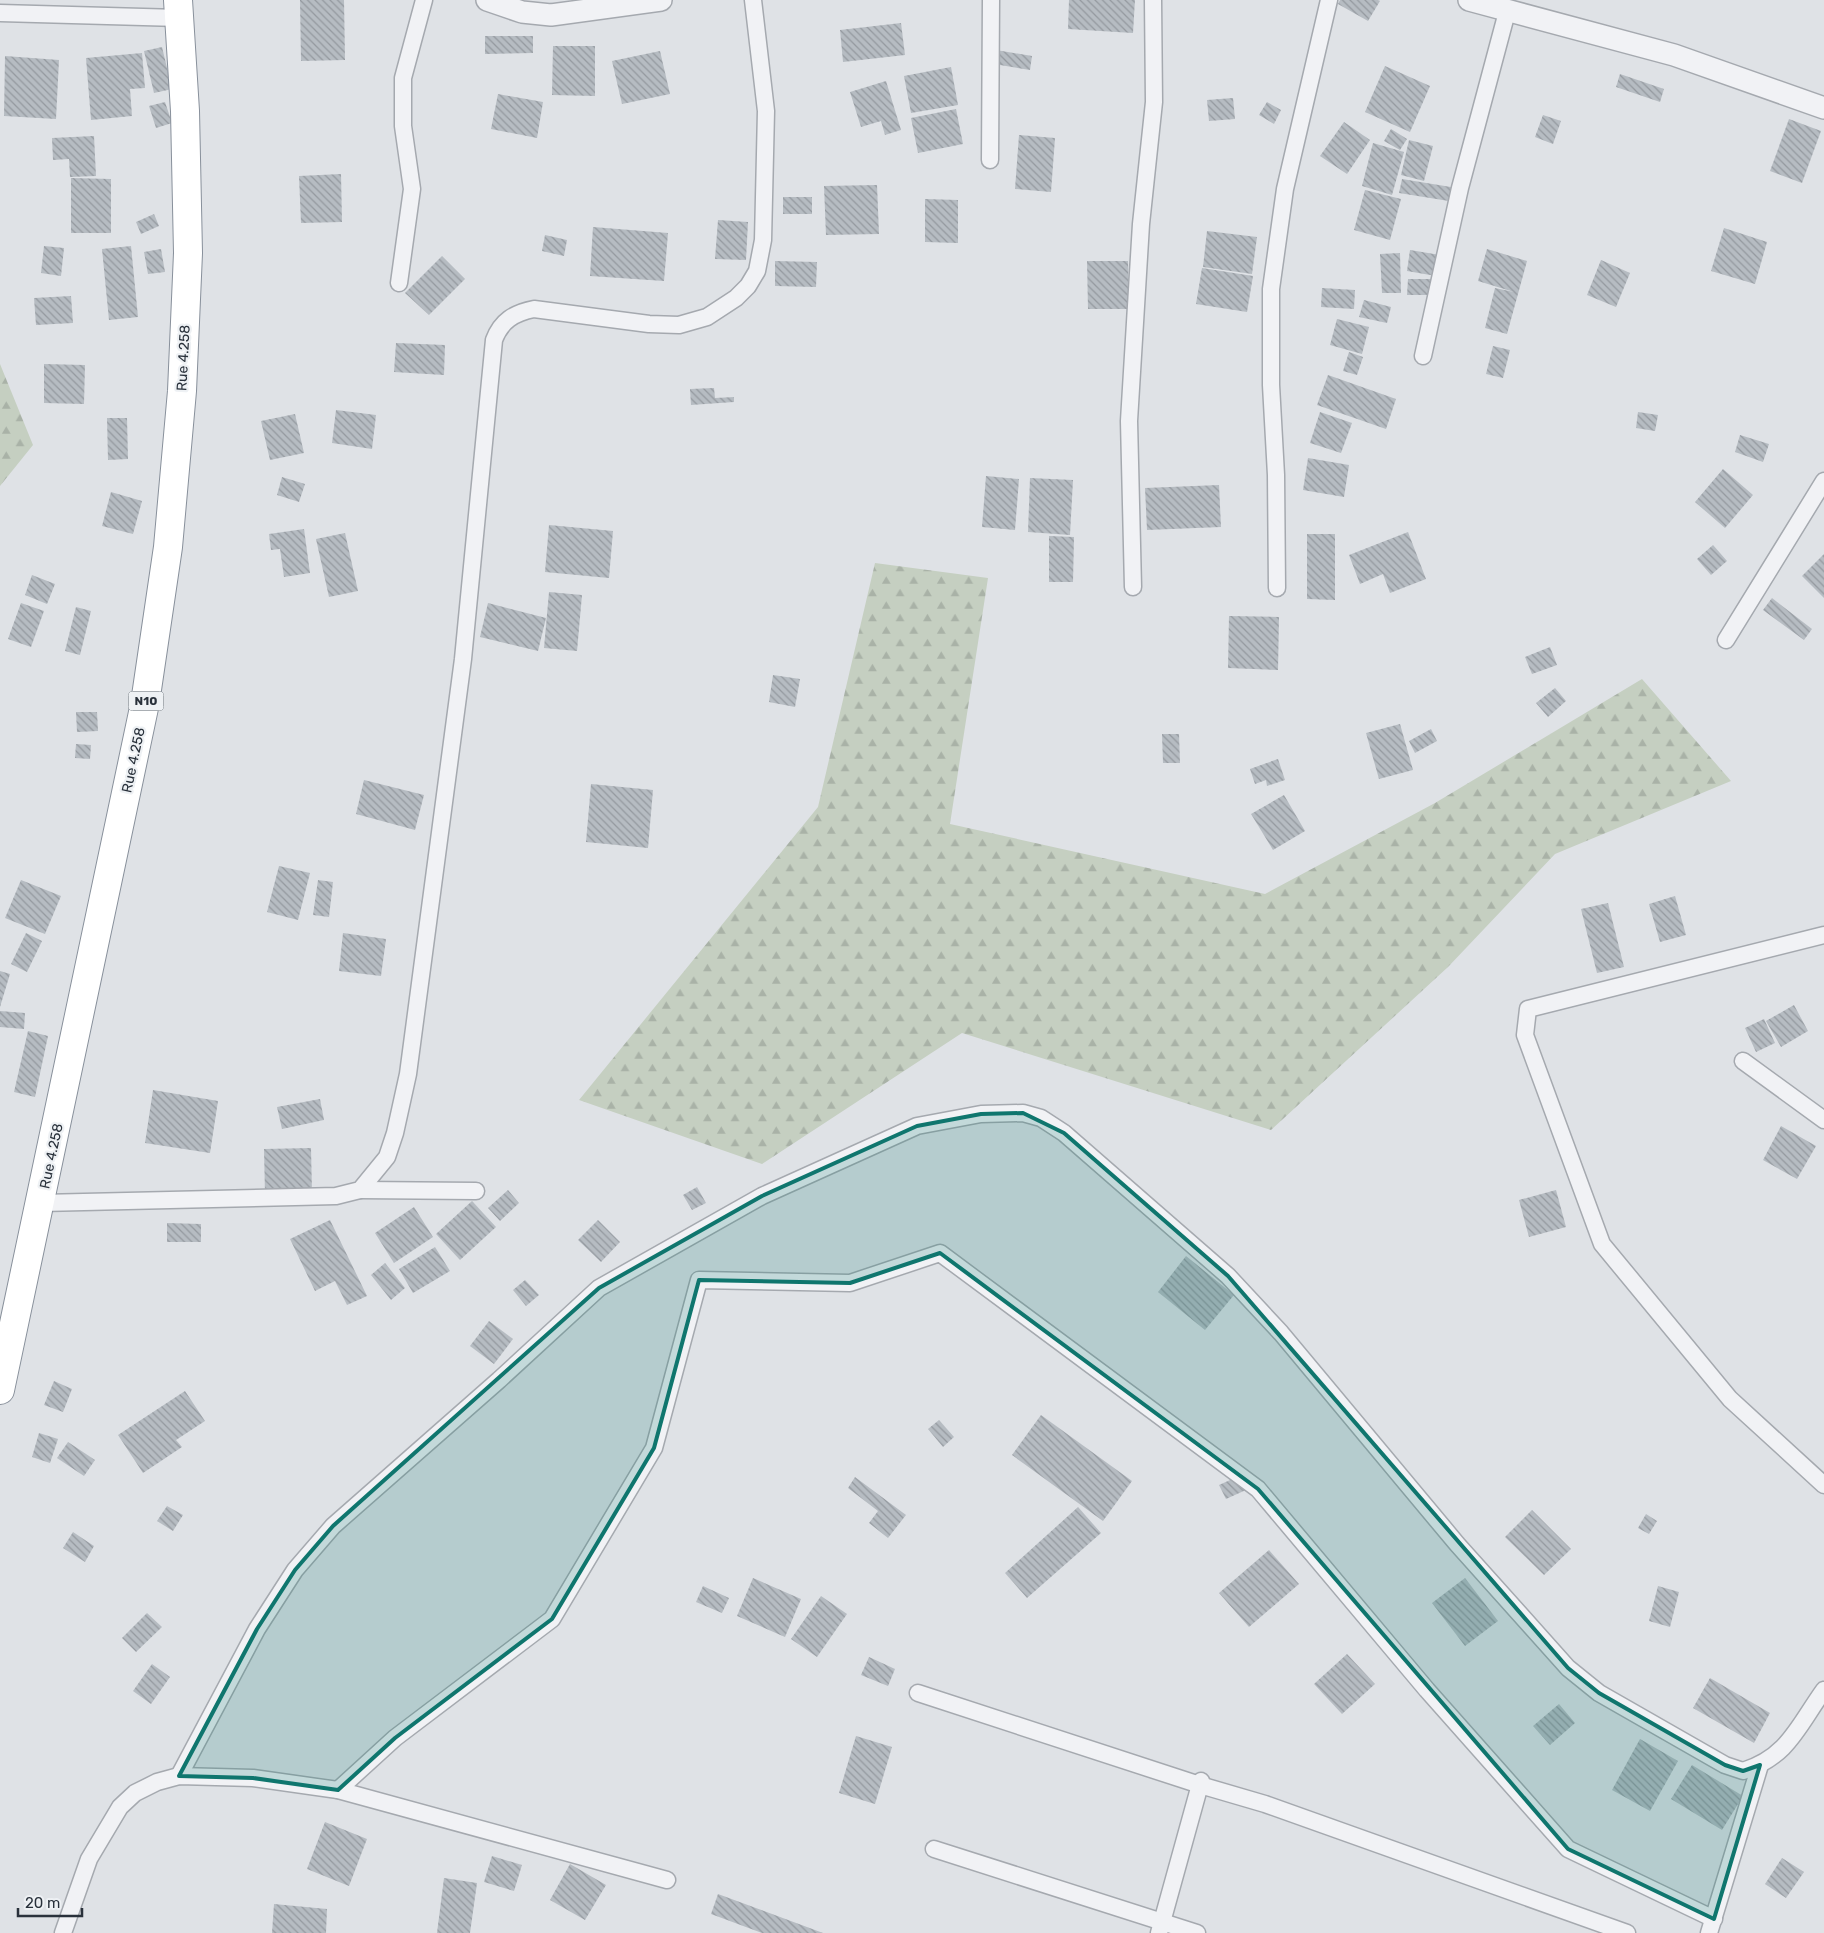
<svg xmlns="http://www.w3.org/2000/svg" width="1824" height="1933" font-family="Rubik,sans-serif">
	<style>
		.forest { fill: url(#forest-firs) }
		.building { fill: url(#building-back-hatch) }
		.lines { fill: none; stroke-linecap: round; stroke-linejoin: round }
		.minor-casing { stroke: #a5a9af; stroke-width: 19 }
		.tertiary-casing { stroke: #a5a9af; stroke-width: 24 }
		.trunk-casing { stroke: #88909b; stroke-width: 30 }
		.minor { stroke: #f1f2f5; stroke-width: 16 }
		.tertiary { stroke: #f1f2f5; stroke-width: 21 }
		.trunk { stroke: #fff; stroke-width: 28 }
		.marked { fill: #0f766e; fill-opacity: 0.2; stroke: #0f766e; stroke-width: 4; stroke-linejoin: round }
		.labels { text-anchor: middle; stroke-width: 4.5; stroke-linejoin: round; paint-order: stroke }
		.shield { fill: #eef1f4; stroke: #646b72; stroke-width: 1 }
		.shield-label { font-size: 12px; font-weight: bold; fill: #29313b }
		.street-label { font-size: 14px; fill: #29313b; stroke: #eef1f4 }
	</style>
	<defs>
		<pattern id="forest-firs" width="22" height="20" patternUnits="userSpaceOnUse" patternTransform="scale(1.25)"><rect width="22" height="20" fill="#c5cfc1"/><path d="M5 1l3.5 6h-7zM16 11l3.5 6h-7z" fill="#a9b2a7"/></pattern>
		<pattern id="building-back-hatch" width="6" height="6" patternUnits="userSpaceOnUse" patternTransform="scale(1.25)"><rect width="6" height="6" fill="#b6bcc2"/><path d="M-1 5l2 2M0 0l6 6M5-1l2 2" fill="none" stroke="#94999f"/></pattern>
	</defs>
	<rect width="100%" height="100%" fill="#dfe2e6"/>
	<g class="forest">
		<path d="M 0,364 L 33,445 L 0,486 Z"/>
		<path d="M 875,563 L 988,578 L 950,824 L 1265,894 L 1435,803 L 1642,679 L 1731,781 L 1555,854 L 1448,967 L 1271,1130 L 962,1033 L 762,1164 L 579,1100 L 818,807 Z"/>
	</g>
	<g class="building">
		<path d="M 300,0 L 344,0 L 345,60 L 301,61 Z"/>
		<path d="M 1069,0 L 1135,0 L 1133,33 L 1068,29 Z"/>
		<path d="M 1340,0 L 1378,0 L 1380,1 L 1368,21 L 1338,4 Z"/>
		<path d="M 901,23 L 905,55 L 843,62 L 840,30 Z"/>
		<path d="M 485,36 L 533,36 L 533,53 L 485,54 Z"/>
		<path d="M 553,46 L 595,46 L 595,96 L 552,95 Z"/>
		<path d="M 162,47 L 172,89 L 154,93 L 144,51 Z"/>
		<path d="M 996,50 L 1032,56 L 1030,70 L 994,64 Z"/>
		<path d="M 660,51 L 670,94 L 622,104 L 612,61 Z"/>
		<path d="M 142,53 L 145,88 L 130,89 L 132,116 L 91,120 L 86,58 Z"/>
		<path d="M 5,56 L 59,60 L 56,119 L 4,116 Z"/>
		<path d="M 1385,66 L 1430,86 L 1410,132 L 1365,112 Z"/>
		<path d="M 951,67 L 958,105 L 911,113 L 904,76 Z"/>
		<path d="M 1620,74 L 1664,89 L 1660,102 L 1616,87 Z"/>
		<path d="M 886,81 L 901,130 L 885,135 L 881,121 L 861,127 L 850,92 Z"/>
		<path d="M 498,94 L 543,102 L 537,138 L 491,129 Z"/>
		<path d="M 1233,98 L 1235,119 L 1209,121 L 1207,100 Z"/>
		<path d="M 165,102 L 172,123 L 156,128 L 149,106 Z"/>
		<path d="M 1267,102 L 1281,110 L 1274,124 L 1259,115 Z"/>
		<path d="M 956,109 L 963,144 L 918,153 L 911,118 Z"/>
		<path d="M 1543,115 L 1561,121 L 1553,144 L 1535,137 Z"/>
		<path d="M 1789,119 L 1821,131 L 1802,183 L 1770,171 Z"/>
		<path d="M 1344,122 L 1370,140 L 1347,174 L 1320,156 Z"/>
		<path d="M 1391,129 L 1407,139 L 1400,150 L 1384,141 Z"/>
		<path d="M 1019,135 L 1055,138 L 1051,192 L 1015,189 Z"/>
		<path d="M 94,136 L 96,176 L 70,177 L 69,159 L 53,160 L 52,138 Z"/>
		<path d="M 1409,140 L 1433,146 L 1424,181 L 1401,175 Z"/>
		<path d="M 1373,143 L 1404,152 L 1392,195 L 1362,186 Z"/>
		<path d="M 341,174 L 342,222 L 301,223 L 299,176 Z"/>
		<path d="M 71,178 L 111,179 L 111,233 L 71,233 Z"/>
		<path d="M 1402,179 L 1457,188 L 1455,202 L 1399,193 Z"/>
		<path d="M 877,185 L 879,234 L 826,235 L 824,186 Z"/>
		<path d="M 1365,190 L 1401,199 L 1390,240 L 1354,230 Z"/>
		<rect x="783" y="197" width="29" height="17"/>
		<path d="M 925,199 L 958,200 L 958,243 L 925,242 Z"/>
		<path d="M 154,214 L 159,226 L 141,234 L 136,222 Z"/>
		<path d="M 718,220 L 748,222 L 746,260 L 715,259 Z"/>
		<path d="M 593,227 L 668,233 L 664,281 L 590,276 Z"/>
		<path d="M 1724,228 L 1767,242 L 1755,284 L 1711,271 Z"/>
		<path d="M 1207,231 L 1257,237 L 1252,274 L 1203,267 Z"/>
		<path d="M 545,235 L 567,240 L 564,256 L 542,251 Z"/>
		<path d="M 44,246 L 64,248 L 61,276 L 41,273 Z"/>
		<path d="M 131,246 L 138,317 L 109,320 L 102,249 Z"/>
		<path d="M 161,249 L 165,272 L 148,274 L 144,252 Z"/>
		<path d="M 1487,249 L 1527,261 L 1507,334 L 1485,328 L 1495,288 L 1514,292 L 1478,281 Z"/>
		<path d="M 1410,250 L 1440,255 L 1436,276 L 1407,271 Z"/>
		<path d="M 1400,253 L 1401,293 L 1382,293 L 1380,254 Z"/>
		<path d="M 442,256 L 465,279 L 429,315 L 405,293 Z"/>
		<path d="M 1601,260 L 1630,273 L 1616,307 L 1587,295 Z"/>
		<path d="M 775,261 L 817,262 L 816,287 L 775,286 Z"/>
		<path d="M 1087,261 L 1128,261 L 1129,309 L 1088,309 Z"/>
		<path d="M 1202,268 L 1253,276 L 1247,312 L 1196,304 Z"/>
		<path d="M 1408,279 L 1432,279 L 1431,295 L 1407,295 Z"/>
		<path d="M 1322,288 L 1355,290 L 1354,309 L 1321,307 Z"/>
		<path d="M 71,296 L 73,323 L 36,325 L 34,298 Z"/>
		<path d="M 1364,300 L 1391,307 L 1387,323 L 1359,317 Z"/>
		<path d="M 1337,319 L 1369,327 L 1362,354 L 1330,345 Z"/>
		<path d="M 396,343 L 445,345 L 444,375 L 394,372 Z"/>
		<path d="M 1493,346 L 1510,350 L 1503,378 L 1486,374 Z"/>
		<path d="M 1349,352 L 1363,357 L 1357,375 L 1343,371 Z"/>
		<path d="M 44,364 L 85,365 L 84,404 L 44,403 Z"/>
		<path d="M 1328,375 L 1396,399 L 1386,429 L 1317,405 Z"/>
		<path d="M 714,388 L 715,398 L 734,397 L 734,402 L 691,405 L 690,389 Z"/>
		<path d="M 336,410 L 376,415 L 372,449 L 332,443 Z"/>
		<path d="M 1320,412 L 1352,423 L 1341,453 L 1310,443 Z"/>
		<path d="M 1638,412 L 1658,415 L 1655,431 L 1636,428 Z"/>
		<path d="M 295,414 L 304,453 L 270,460 L 261,421 Z"/>
		<path d="M 107,418 L 127,418 L 128,459 L 108,460 Z"/>
		<path d="M 1740,435 L 1769,444 L 1763,462 L 1735,452 Z"/>
		<path d="M 1308,458 L 1349,465 L 1344,497 L 1303,490 Z"/>
		<path d="M 1723,469 L 1753,495 L 1725,528 L 1695,502 Z"/>
		<path d="M 986,476 L 1019,479 L 1015,530 L 982,527 Z"/>
		<path d="M 282,477 L 305,484 L 299,502 L 277,495 Z"/>
		<path d="M 1030,478 L 1073,480 L 1070,535 L 1028,532 Z"/>
		<path d="M 1219,485 L 1221,527 L 1147,530 L 1145,488 Z"/>
		<path d="M 111,492 L 142,501 L 133,534 L 102,526 Z"/>
		<path d="M 549,525 L 613,531 L 609,578 L 545,572 Z"/>
		<path d="M 304,529 L 310,573 L 284,577 L 280,549 L 271,550 L 269,534 Z"/>
		<path d="M 1408,532 L 1426,579 L 1390,593 L 1383,574 L 1360,584 L 1349,555 Z"/>
		<path d="M 345,533 L 358,591 L 329,597 L 316,539 Z"/>
		<path d="M 1307,534 L 1335,534 L 1335,600 L 1307,599 Z"/>
		<path d="M 1049,536 L 1074,537 L 1073,582 L 1049,582 Z"/>
		<path d="M 1713,545 L 1727,561 L 1711,575 L 1697,559 Z"/>
		<path d="M 1824,554 L 1824,598 L 1802,576 Z"/>
		<path d="M 32,575 L 55,584 L 47,604 L 25,595 Z"/>
		<path d="M 549,592 L 582,595 L 577,651 L 544,648 Z"/>
		<path d="M 1772,598 L 1812,629 L 1804,640 L 1763,610 Z"/>
		<path d="M 21,603 L 44,611 L 31,647 L 8,639 Z"/>
		<path d="M 488,603 L 546,618 L 538,651 L 480,637 Z"/>
		<path d="M 76,607 L 91,611 L 80,655 L 65,651 Z"/>
		<path d="M 1229,616 L 1279,617 L 1278,670 L 1228,668 Z"/>
		<path d="M 1550,647 L 1557,665 L 1532,674 L 1525,657 Z"/>
		<path d="M 773,675 L 800,679 L 795,707 L 769,702 Z"/>
		<path d="M 1555,688 L 1566,701 L 1548,717 L 1536,703 Z"/>
		<path d="M 76,712 L 97,712 L 98,731 L 77,732 Z"/>
		<path d="M 1400,724 L 1413,770 L 1379,779 L 1366,733 Z"/>
		<path d="M 1431,729 L 1437,741 L 1415,753 L 1409,741 Z"/>
		<path d="M 1162,734 L 1179,734 L 1180,763 L 1163,763 Z"/>
		<path d="M 76,744 L 91,745 L 90,759 L 75,758 Z"/>
		<path d="M 1278,759 L 1285,780 L 1267,786 L 1266,780 L 1255,784 L 1250,769 Z"/>
		<path d="M 364,780 L 424,795 L 415,830 L 356,814 Z"/>
		<path d="M 591,784 L 653,790 L 648,848 L 586,842 Z"/>
		<path d="M 1284,795 L 1305,831 L 1273,850 L 1251,814 Z"/>
		<path d="M 279,866 L 310,873 L 298,920 L 267,912 Z"/>
		<path d="M 21,880 L 61,896 L 45,934 L 5,918 Z"/>
		<path d="M 318,880 L 333,882 L 329,917 L 313,915 Z"/>
		<path d="M 1675,896 L 1686,935 L 1660,942 L 1649,904 Z"/>
		<path d="M 1608,903 L 1624,967 L 1597,973 L 1581,909 Z"/>
		<path d="M 26,933 L 42,941 L 27,972 L 11,964 Z"/>
		<path d="M 343,933 L 386,939 L 381,976 L 339,971 Z"/>
		<path d="M 0,971 L 10,974 L 0,1007 Z"/>
		<path d="M 1794,1005 L 1808,1031 L 1781,1047 L 1766,1021 Z"/>
		<path d="M 0,1011 L 25,1013 L 24,1029 L 0,1027 Z"/>
		<path d="M 1764,1019 L 1775,1043 L 1756,1052 L 1745,1028 Z"/>
		<path d="M 28,1031 L 48,1036 L 35,1097 L 14,1092 Z"/>
		<path d="M 153,1090 L 218,1101 L 210,1153 L 145,1143 Z"/>
		<path d="M 320,1099 L 324,1120 L 282,1129 L 277,1107 Z"/>
		<path d="M 1781,1126 L 1816,1146 L 1797,1179 L 1763,1160 Z"/>
		<path d="M 311,1148 L 312,1193 L 265,1194 L 264,1149 Z"/>
		<path d="M 697,1187 L 706,1203 L 692,1210 L 683,1195 Z"/>
		<path d="M 508,1190 L 519,1203 L 500,1221 L 488,1208 Z"/>
		<path d="M 1556,1190 L 1566,1227 L 1529,1237 L 1519,1200 Z"/>
		<path d="M 472,1201 L 496,1227 L 460,1260 L 436,1234 Z"/>
		<path d="M 414,1207 L 433,1237 L 394,1263 L 375,1233 Z"/>
		<path d="M 330,1220 L 367,1296 L 347,1305 L 335,1281 L 315,1291 L 290,1239 Z"/>
		<path d="M 598,1220 L 620,1242 L 601,1262 L 578,1240 Z"/>
		<path d="M 167,1223 L 201,1224 L 201,1242 L 167,1242 Z"/>
		<path d="M 435,1247 L 450,1271 L 413,1293 L 399,1269 Z"/>
		<path d="M 1186,1256 L 1234,1295 L 1205,1330 L 1158,1292 Z"/>
		<path d="M 385,1263 L 405,1288 L 391,1300 L 371,1275 Z"/>
		<path d="M 525,1280 L 539,1295 L 526,1306 L 513,1290 Z"/>
		<path d="M 489,1321 L 513,1339 L 494,1364 L 470,1346 Z"/>
		<path d="M 54,1381 L 72,1389 L 63,1412 L 44,1405 Z"/>
		<path d="M 185,1391 L 205,1421 L 176,1440 L 182,1447 L 143,1473 L 118,1435 Z"/>
		<path d="M 1041,1415 L 1132,1481 L 1103,1521 L 1012,1455 Z"/>
		<path d="M 939,1420 L 954,1437 L 943,1447 L 928,1429 Z"/>
		<path d="M 39,1433 L 58,1439 L 50,1463 L 32,1457 Z"/>
		<path d="M 68,1442 L 95,1460 L 84,1476 L 57,1458 Z"/>
		<path d="M 1239,1476 L 1246,1490 L 1226,1499 L 1219,1485 Z"/>
		<path d="M 855,1477 L 906,1515 L 888,1538 L 869,1523 L 878,1511 L 848,1488 Z"/>
		<path d="M 167,1506 L 183,1515 L 173,1531 L 157,1521 Z"/>
		<path d="M 1078,1507 L 1101,1533 L 1027,1598 L 1005,1573 Z"/>
		<path d="M 1532,1510 L 1571,1549 L 1544,1575 L 1505,1537 Z"/>
		<path d="M 1646,1514 L 1657,1521 L 1649,1534 L 1638,1528 Z"/>
		<path d="M 73,1532 L 94,1546 L 85,1562 L 63,1548 Z"/>
		<path d="M 1269,1550 L 1299,1584 L 1249,1627 L 1219,1593 Z"/>
		<path d="M 753,1578 L 801,1599 L 785,1637 L 737,1616 Z"/>
		<path d="M 1465,1578 L 1498,1621 L 1465,1646 L 1432,1603 Z"/>
		<path d="M 703,1586 L 729,1598 L 722,1613 L 696,1602 Z"/>
		<path d="M 1658,1586 L 1679,1592 L 1670,1627 L 1649,1621 Z"/>
		<path d="M 821,1596 L 847,1614 L 817,1657 L 791,1639 Z"/>
		<path d="M 147,1613 L 162,1627 L 136,1652 L 122,1638 Z"/>
		<path d="M 1347,1654 L 1375,1684 L 1342,1714 L 1314,1684 Z"/>
		<path d="M 869,1657 L 895,1669 L 888,1686 L 861,1675 Z"/>
		<path d="M 152,1664 L 170,1677 L 151,1704 L 133,1691 Z"/>
		<path d="M 1710,1678 L 1770,1713 L 1754,1743 L 1693,1708 Z"/>
		<path d="M 1559,1704 L 1575,1723 L 1550,1745 L 1533,1726 Z"/>
		<path d="M 856,1736 L 892,1747 L 875,1804 L 839,1793 Z"/>
		<path d="M 1640,1739 L 1678,1761 L 1650,1811 L 1612,1790 Z"/>
		<path d="M 1692,1765 L 1743,1796 L 1722,1830 L 1671,1799 Z"/>
		<path d="M 325,1822 L 367,1839 L 349,1886 L 307,1869 Z"/>
		<path d="M 492,1856 L 522,1865 L 514,1891 L 484,1882 Z"/>
		<path d="M 1782,1858 L 1804,1872 L 1786,1898 L 1765,1884 Z"/>
		<path d="M 570,1864 L 606,1885 L 585,1920 L 550,1900 Z"/>
		<path d="M 444,1878 L 477,1883 L 470,1933 L 437,1933 Z"/>
		<path d="M 718,1894 L 823,1933 L 762,1933 L 711,1914 Z"/>
		<path d="M 274,1904 L 327,1909 L 326,1933 L 272,1933 Z"/>
	</g>
	<g class="lines">
		<defs>
			<g id="minor">
				<path d="M 0,13 L 179,18"/>
				<path d="M 990,160 L 991,0"/>
				<path d="M 399,283 L 412,189 L 403,126 L 403,78 L 424,0"/>
				<path d="M 1423,356 L 1460,188 L 1507,12"/>
				<path d="M 1133,587 L 1129,421 L 1141,224 L 1154,102 L 1153,0"/>
				<path d="M 1277,588 L 1276,475 L 1271,385 L 1271,289 L 1285,189 L 1329,0"/>
				<path d="M 1726,640 L 1824,481"/>
				<path d="M 1824,935 L 1528,1009 L 1525,1035 L 1602,1244 L 1730,1399 L 1824,1485"/>
				<path d="M 1743,1061 L 1824,1120"/>
				<path d="M 360,1190 L 476,1191"/>
				<path d="M 41,1203 L 336,1196 L 360,1190 L 387,1157 L 395,1133 L 408,1074 L 463,659 L 494,340 C 501,321 514,313 534,309 L 649,324 L 679,325 L 707,317 L 736,298 L 748,286 L 757,271 L 763,240 L 766,111 L 753,0"/>
				<path d="M 918,1693 L 1200,1785 L 1265,1804 L 1627,1933"/>
				<path d="M 179,1776 L 257,1629 L 295,1570 L 333,1526 L 499,1380 L 599,1288 L 762,1196 L 917,1126 L 981,1114 L 1023,1113 L 1041,1118 L 1064,1133 L 1228,1276 L 1281,1333 L 1457,1544 L 1568,1668 L 1599,1693 L 1725,1765 L 1743,1771 C 1788,1757 1798,1726 1824,1690"/>
				<path d="M 338,1790 L 395,1738 L 552,1619 L 654,1448 L 699,1280 L 850,1283 L 940,1253 L 1258,1489 L 1427,1690 L 1568,1849 L 1714,1919"/>
				<path d="M 934,1849 L 1197,1933"/>
				<path d="M 63,1933 L 89,1859 L 120,1807 L 135,1793 L 157,1782 L 179,1776 L 253,1778 L 338,1790 L 667,1880"/>
				<path d="M 1159,1933 L 1201,1781"/>
				<path d="M 1709,1933 L 1760,1765"/>
			</g>
			<g id="tertiary">
				<path d="M 487,0 L 522,12 L 551,15 L 661,0"/>
				<path d="M 1469,0 L 1674,55 L 1824,108"/>
			</g>
			<path id="trunk" d="M 0,1390 L 145,703 L 168,547 L 182,391 L 188,253 L 185,111 L 178,0"/>
		</defs>
		<use href="#minor" class="minor-casing"/>
		<use href="#tertiary" class="tertiary-casing"/>
		<use href="#trunk" class="trunk-casing"/>
		<use href="#minor" class="minor"/>
		<use href="#tertiary" class="tertiary"/>
		<use href="#trunk" class="trunk"/>
	</g>
	<path class="marked" d="M 1023,1113 L 1064,1133 L 1228,1276 L 1568,1668 L 1599,1693 L 1725,1765 L 1743,1771 L 1760,1765 L 1714,1919 L 1568,1849 L 1258,1489 L 940,1253 L 850,1283 L 699,1280 L 654,1448 L 552,1619 L 395,1738 L 338,1790 L 253,1778 L 179,1776 L 257,1629 L 295,1570 L 333,1526 L 599,1288 L 762,1196 L 917,1126 L 981,1114 Z"/>
	<g class="labels">
		<rect class="shield" x="128.5" y="691.5" width="35" height="19" rx="4"/>
		<g class="shield-label">
			<text x="146" y="705">N10</text>
		</g>
		<g class="street-label">
			<text transform="translate(183 358) rotate(-87)" y="5">Rue 4.258</text>
			<text transform="translate(133 760) rotate(-78)" y="5">Rue 4.258</text>
			<text transform="translate(51 1156) rotate(-78)" y="5">Rue 4.258</text>
		</g>
	</g>
	<path d="M18 1908v8h64v-8" fill="none" stroke="#29313b" stroke-width="2.5"/>
	<text x="25" y="1908" font-size="15" fill="#29313b" stroke="#eef1f4" stroke-width="4" paint-order="stroke">20 m</text>
</svg>
